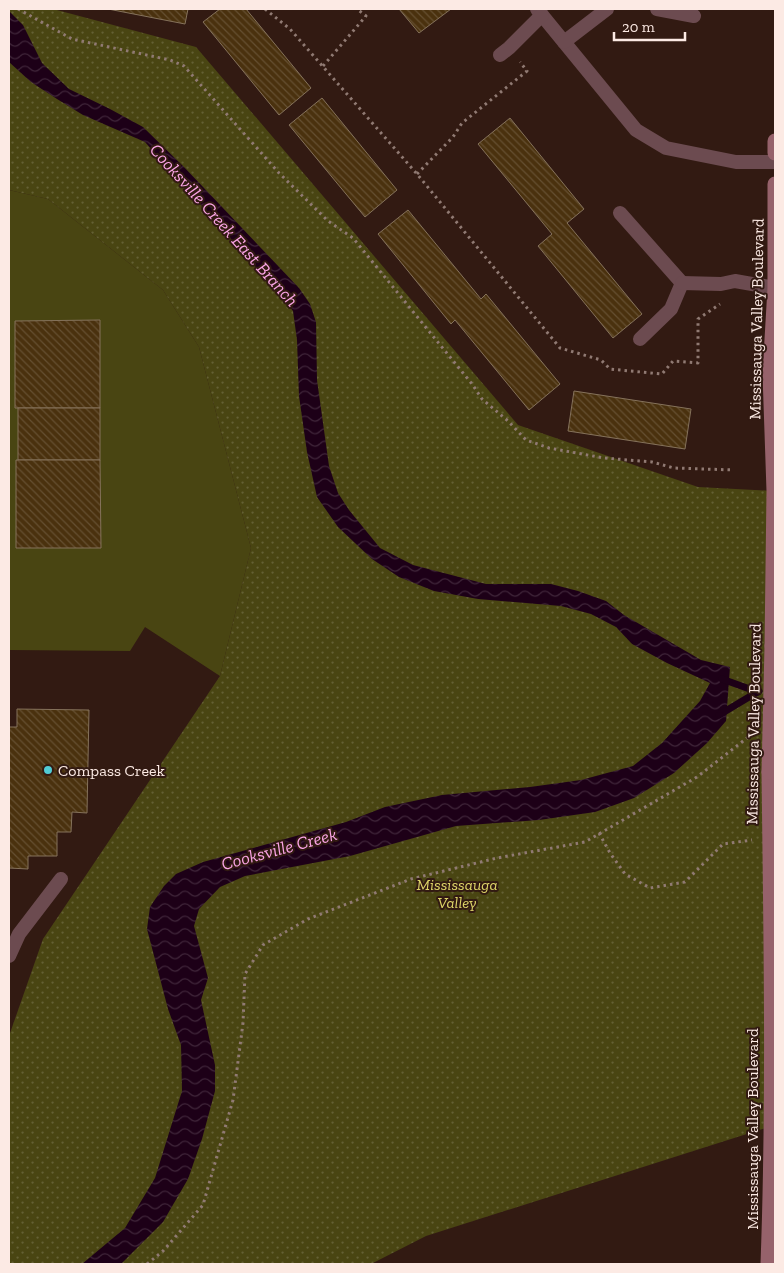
<svg xmlns="http://www.w3.org/2000/svg" width="784" height="1273" font-family="'Zilla Slab',serif">
	<style>
		.grass { fill: #494512 }
		.park { fill: url(#park-dots) }
		.water { fill: url(#water-waves) }
		.lines { fill: none; stroke-linecap: round; stroke-linejoin: round }
		.stream { stroke: #1d0017; stroke-width: 7 }
		.building { fill: url(#building-back-hatch); stroke: #85725b }
		.path { stroke: #907a73; stroke-width: 3; stroke-dasharray: 2.5 4; stroke-linecap: butt }
		.lane { stroke: #6c4b50; stroke-width: 14 }
		.secondary { stroke: #96626b; stroke-width: 15 }
		.secondary-bridge { stroke: #96626b; stroke-width: 15 }
		.poi-dot { fill: #51ccd4; stroke: #321a12; stroke-width: 2 }
		.labels { text-anchor: middle; stroke-width: 4; stroke-linejoin: round; paint-order: stroke }
		.street-label { font-size: 16px; fill: #fceae4; stroke: #321a12 }
		.poi-label { font-size: 16px; fill: #fceae4; stroke: #321a12; text-anchor: start }
		.park-label { font-size: 16px; font-style: italic; fill: #ddd468; stroke: #321a12 }
		.water-label { font-size: 18px; font-style: italic; fill: #faa4e5; stroke: #321a12 }
	</style>
	<defs>
		<pattern id="park-dots" width="8" height="8" patternUnits="userSpaceOnUse" patternTransform="scale(1.25)"><rect width="8" height="8" fill="#494512"/><path d="M2 2h.1M6 6h.1" fill="none" stroke="#646034" stroke-width="1.8" stroke-linecap="round"/></pattern>
		<pattern id="water-waves" width="16" height="10" patternUnits="userSpaceOnUse" patternTransform="scale(1.25)"><rect width="16" height="10" fill="#1d0017"/><path d="M0 5q4-4 8 0t8 0" fill="none" stroke="#3f2539"/></pattern>
		<pattern id="building-back-hatch" width="6" height="6" patternUnits="userSpaceOnUse" patternTransform="scale(1.25)"><rect width="6" height="6" fill="#4a310e"/><path d="M-1 5l2 2M0 0l6 6M5-1l2 2" fill="none" stroke="#654f31"/></pattern>
	</defs>
	<rect width="100%" height="100%" fill="#321a12"/>
	<path class="grass" d="M 9,190 L 48,199 L 163,290 L 199,347 L 251,548 L 220,676 L 145,627 L 130,651 L 9,650 Z"/>
	<path class="park" d="M 9,9 L 53,9 L 196,47 L 518,425 L 698,487 L 774,491 L 775,1125 L 426,1236 L 371,1264 L 9,1264 L 9,1036 L 43,939 L 220,676 L 251,548 L 199,347 L 163,290 L 48,199 L 9,190 Z"/>
	<path class="water" d="M 9,11 L 23,25 L 42,63 L 69,89 L 110,109 L 143,127 L 184,167 L 299,288 L 310,304 L 316,322 L 317,380 L 329,466 L 338,493 L 349,510 L 380,548 L 413,565 L 486,584 L 551,584 L 578,591 L 606,601 L 624,615 L 701,660 L 730,667 L 726,721 L 707,743 L 674,773 L 634,798 L 595,812 L 539,820 L 456,826 L 350,856 L 245,876 L 220,887 L 199,909 L 194,926 L 208,978 L 201,1000 L 215,1065 L 215,1091 L 202,1139 L 188,1179 L 163,1222 L 121,1264 L 82,1264 L 125,1228 L 155,1178 L 182,1091 L 181,1045 L 168,1009 L 147,929 L 150,907 L 164,886 L 176,874 L 203,862 L 346,822 L 385,807 L 442,795 L 530,787 L 581,780 L 633,766 L 662,743 L 700,701 L 710,683 L 667,663 L 632,644 L 616,627 L 591,614 L 561,606 L 478,599 L 434,591 L 399,577 L 372,559 L 338,527 L 317,497 L 307,452 L 299,396 L 297,340 L 293,311 L 278,292 L 145,142 L 83,115 L 57,99 L 31,82 L 9,62 Z"/>
	<g class="lines">
		<g class="stream">
			<path d="M 722,679 L 758,692"/>
			<path d="M 719,715 L 759,691"/>
		</g>
	</g>
	<g class="building">
		<path d="M 108,9 L 188,9 L 185,24 Z"/>
		<path d="M 220,9 L 246,9 L 311,88 L 279,115 L 203,22 Z"/>
		<path d="M 399,9 L 451,9 L 419,33 Z"/>
		<path d="M 322,98 L 397,190 L 365,217 L 289,125 Z"/>
		<path d="M 510,118 L 584,209 L 567,223 L 642,314 L 613,338 L 538,246 L 552,234 L 478,144 Z"/>
		<path d="M 408,210 L 481,299 L 486,294 L 560,384 L 529,410 L 455,320 L 451,324 L 378,234 Z"/>
		<path d="M 100,320 L 100,408 L 15,408 L 15,321 Z"/>
		<path d="M 574,391 L 691,409 L 685,449 L 568,431 Z"/>
		<rect x="18" y="408" width="82" height="52"/>
		<path d="M 16,460 L 100,460 L 101,548 L 16,548 Z"/>
		<path d="M 17,709 L 89,710 L 87,813 L 72,812 L 71,832 L 57,832 L 57,856 L 28,856 L 28,869 L 9,868 L 9,727 L 17,727 Z"/>
	</g>
	<g class="lines">
		<g class="path">
			<path d="M 18,9 L 72,39 L 170,60 L 184,66 L 279,173 L 328,221 L 353,238 L 472,384 L 482,399 L 508,421 L 526,440 L 549,448 L 604,458 L 652,462 L 674,468 L 734,470"/>
			<path d="M 265,9 L 290,29 L 417,174 L 560,348 L 601,360 L 610,369 L 662,374 L 673,361 L 698,363 L 698,319 L 720,304"/>
			<path d="M 323,66 L 366,16 L 357,9"/>
			<path d="M 417,174 L 453,137 L 462,123 L 527,71 L 520,62"/>
			<path d="M 599,833 L 610,853 L 625,874 L 650,888 L 685,882 L 723,844 L 752,840"/>
			<path d="M 147,1264 L 163,1251 L 203,1205 L 233,1100 L 243,1023 L 245,974 L 263,945 L 308,919 L 411,879 L 497,858 L 585,842 L 697,777 L 747,738 L 752,737"/>
		</g>
		<g class="lane">
			<path d="M 537,9 L 636,130 L 666,148 L 736,162 L 775,162"/>
			<path d="M 657,9 L 694,16"/>
			<path d="M 564,42 L 607,9"/>
			<path d="M 500,55 L 509,48 L 542,15"/>
			<path d="M 620,213 L 682,283 L 671,309 L 640,339"/>
			<path d="M 682,283 L 721,284 L 735,281 L 775,288"/>
			<path d="M 9,956 L 19,934 L 61,879"/>
		</g>
		<g class="secondary">
			<path d="M 775,141 L 775,153"/>
			<path d="M 772,646 L 774,491 L 770,374 L 775,288 L 775,184"/>
			<path d="M 768,1264 C 774,1100 771,936 769,772"/>
		</g>
		<path class="secondary-bridge" d="M 769,772 L 772,646"/>
	</g>
	<circle class="poi-dot" cx="48" cy="770" r="5"/>
	<g class="labels">
		<g class="street-label">
			<text transform="translate(756 319) rotate(-89)" y="6">Mississauga Valley Boulevard</text>
			<text transform="translate(753 724) rotate(-89)" y="6">Mississauga Valley Boulevard</text>
			<text transform="translate(752 1129) rotate(-90)" y="6">Mississauga Valley Boulevard</text>
		</g>
		<g class="poi-label">
			<text x="58" y="776">Compass Creek</text>
		</g>
		<g class="park-label">
			<text x="457" y="890">Mississauga<tspan x="457" dy="18">Valley</tspan></text>
		</g>
		<g class="water-label">
			<text transform="translate(224 225) rotate(48)" y="6">Cooksville Creek East Branch</text>
			<text transform="translate(279 849) rotate(-15)" y="6">Cooksville Creek</text>
		</g>
	</g>
	<rect width="784" height="1273" fill="none" stroke="#fceae4" stroke-width="20"/>
	<path d="M614 32v8h71v-8" fill="none" stroke="#fceae4" stroke-width="2.5"/>
	<text x="622" y="32" font-size="15" fill="#fceae4" stroke="#321a12" stroke-width="4" paint-order="stroke">20 m</text>
</svg>
